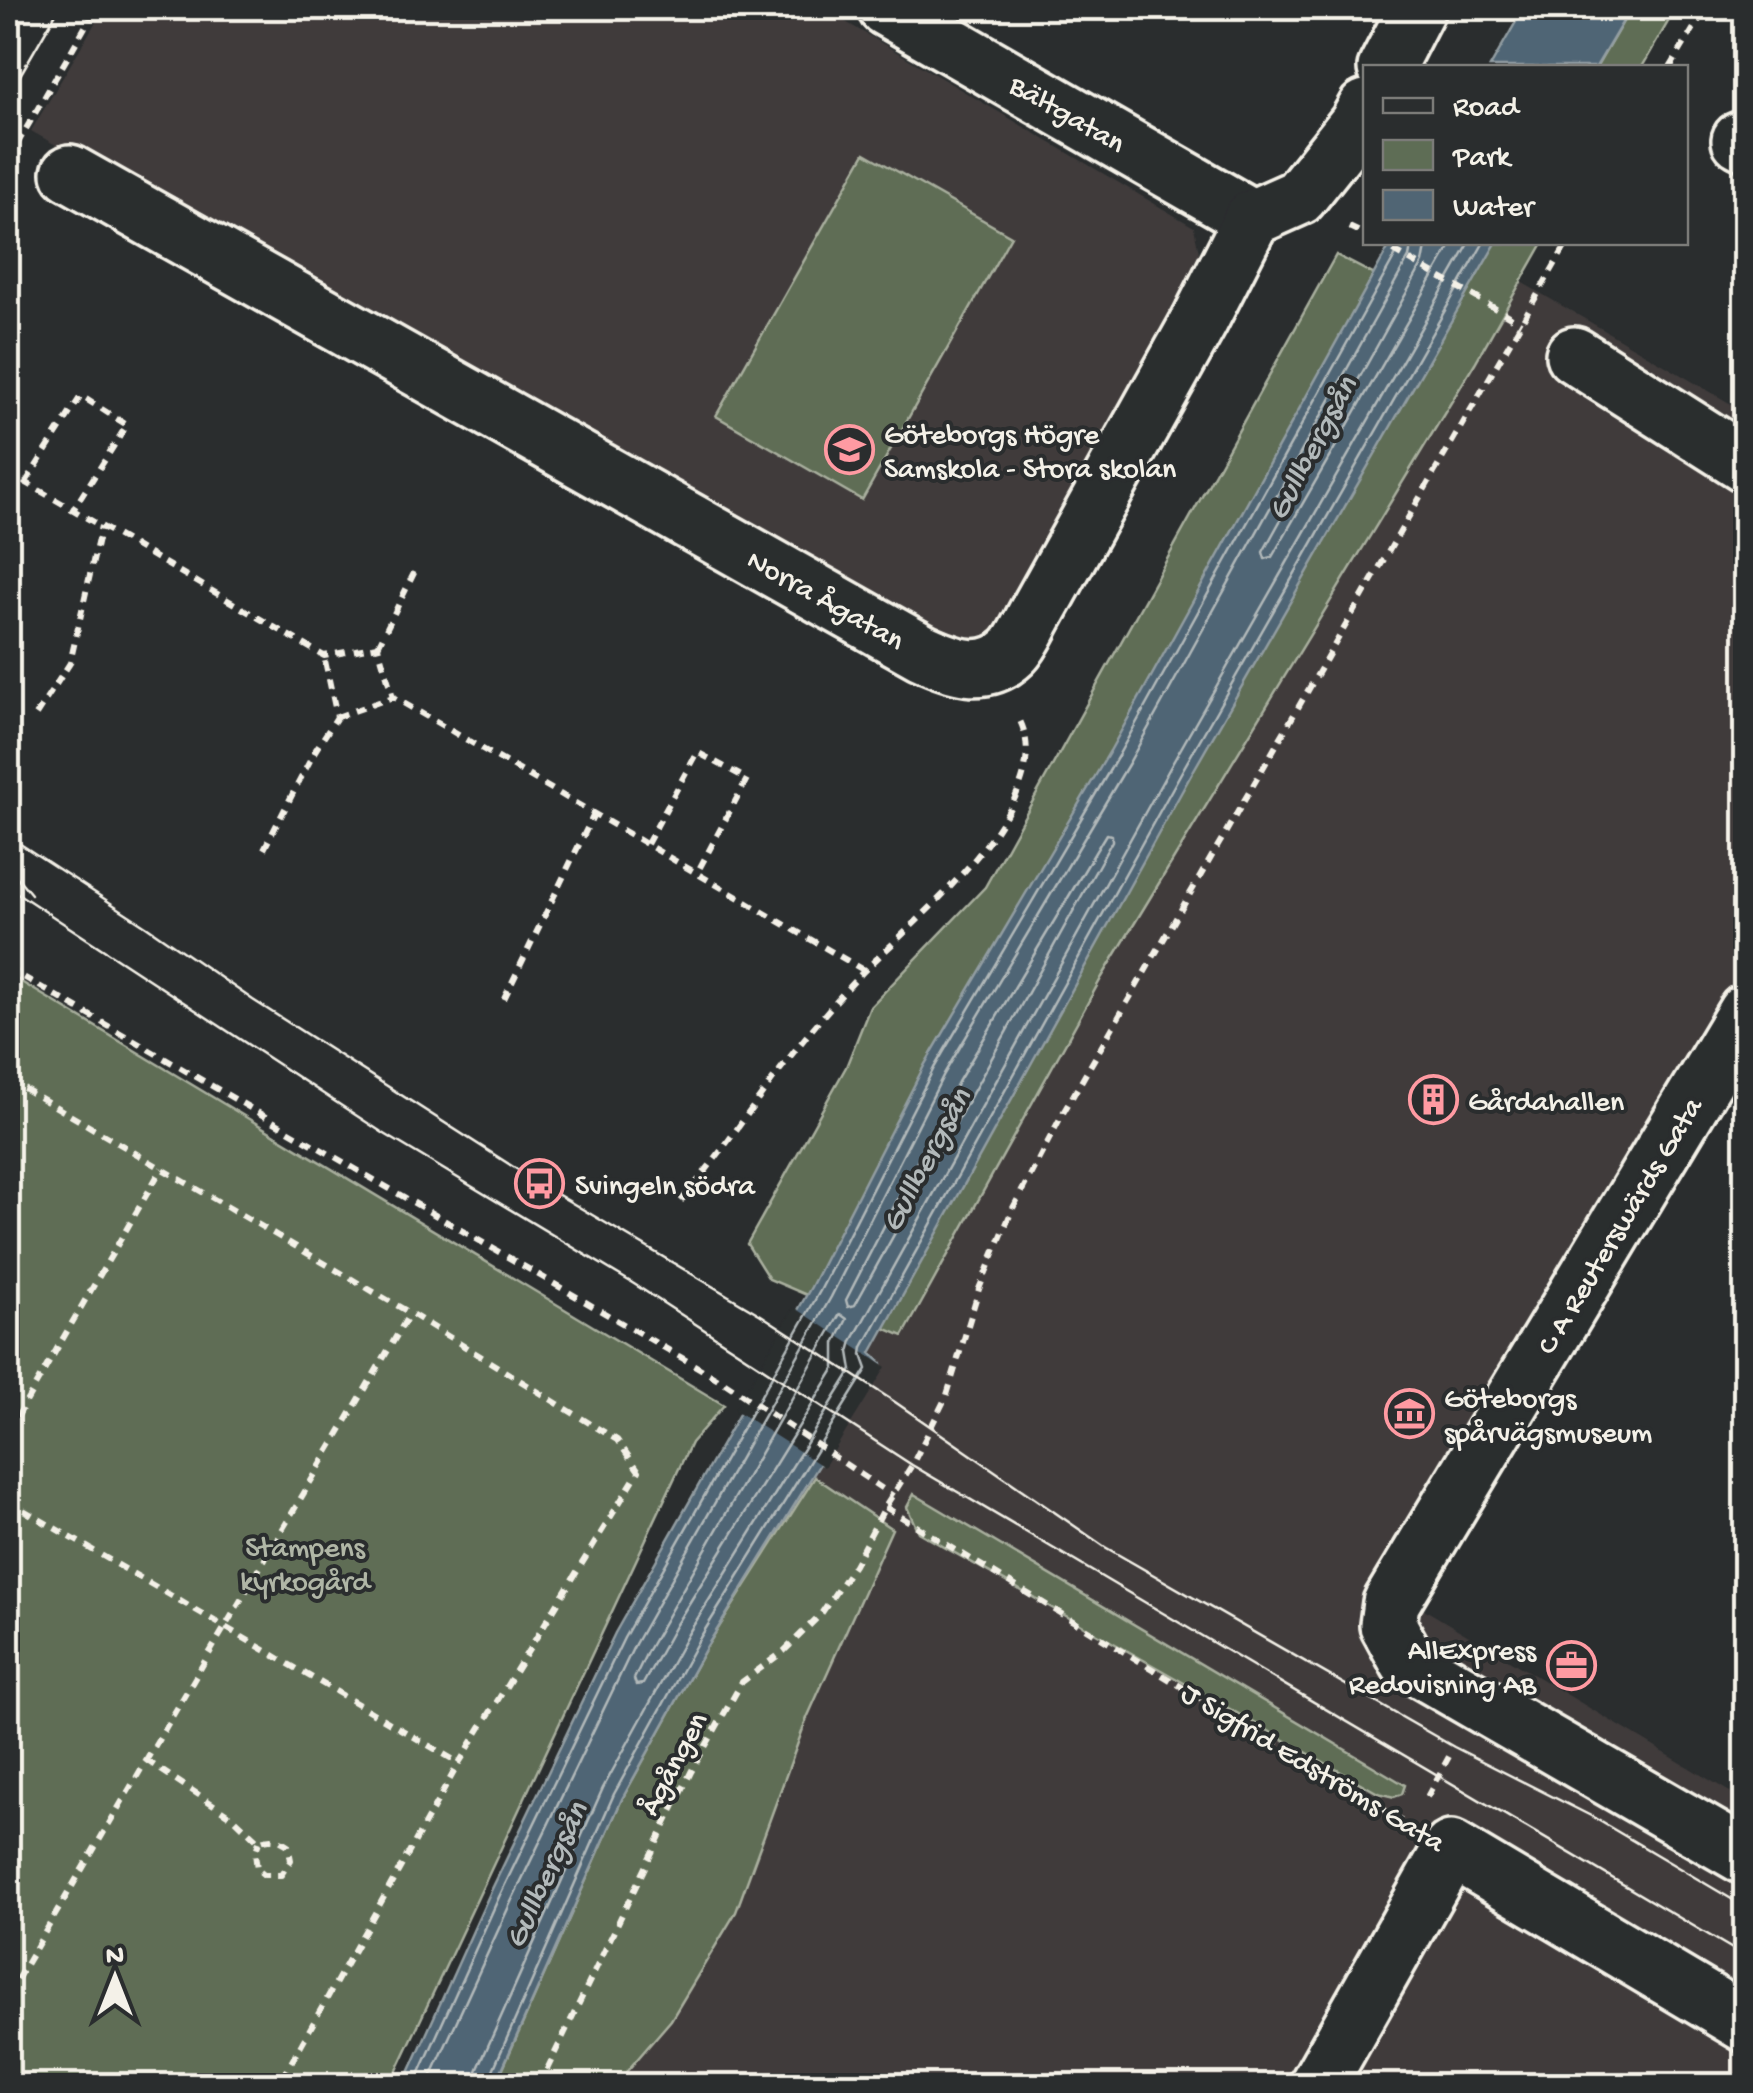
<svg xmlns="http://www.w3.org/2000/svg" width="1753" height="2093" font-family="'Gochi Hand',sans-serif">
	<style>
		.built { fill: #3f3b3b }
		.green { fill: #5e6d55; stroke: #a9af9e; stroke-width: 2.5 }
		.water { fill: #506574; stroke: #929da2; stroke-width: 2.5 }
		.pier { fill: #2a2d2e }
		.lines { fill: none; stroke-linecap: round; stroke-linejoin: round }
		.shore { stroke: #b2b9ba; stroke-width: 2.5 }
		.minor-casing { stroke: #f4f1e8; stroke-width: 62 }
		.path { stroke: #f4f1e8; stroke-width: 6; stroke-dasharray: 10 8; stroke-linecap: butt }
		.minor { stroke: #2a2d2e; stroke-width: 55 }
		.tram { stroke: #f4f1e8; stroke-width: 2.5 }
		.labels { text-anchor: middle; stroke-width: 8; stroke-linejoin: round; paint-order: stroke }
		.street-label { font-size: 30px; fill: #f4f1e8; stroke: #2a2d2e }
		.poi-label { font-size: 30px; fill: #f4f1e8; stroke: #2a2d2e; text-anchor: start }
		.park-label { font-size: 30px; fill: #b0b6a6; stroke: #2a2d2e }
		.water-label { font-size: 32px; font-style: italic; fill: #b2b9ba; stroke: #2a2d2e }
	</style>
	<rect width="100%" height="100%" fill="#2a2d2e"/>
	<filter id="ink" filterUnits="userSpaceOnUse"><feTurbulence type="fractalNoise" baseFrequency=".01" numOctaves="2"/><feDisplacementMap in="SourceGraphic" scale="20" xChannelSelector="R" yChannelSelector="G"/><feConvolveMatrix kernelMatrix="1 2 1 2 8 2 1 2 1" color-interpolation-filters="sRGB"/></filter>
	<g filter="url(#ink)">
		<g class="built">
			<path d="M 104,8 L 822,8 L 1194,227 L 1202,268 L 999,632 L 942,643 L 31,131 Z"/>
			<path d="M 1485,261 L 1745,412 L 1745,969 L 1387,1587 L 1745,1801 L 1745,2085 L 495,2086 L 557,1948 L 707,1646 L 874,1378 L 881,1364 L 871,1354 Z"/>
		</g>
		<g class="green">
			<path d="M 1631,8 L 1676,8 L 1642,67 L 1596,68 Z"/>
			<path d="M 865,153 L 1011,236 L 862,500 L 716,416 Z"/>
			<path d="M 1494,243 L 1543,243 L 1475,363 L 1102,977 L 903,1336 L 769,1279 L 747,1244 L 846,1067 L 870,1007 L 985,887 L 1336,255 L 1452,315 Z"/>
			<path d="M 8,974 L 724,1405 L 691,1443 L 390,2085 L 8,2085 Z"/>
			<path d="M 815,1477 L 892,1529 L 807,1718 L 736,1912 L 671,2020 L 615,2085 L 495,2086 L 622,1799 L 707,1646 Z"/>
			<path d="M 914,1494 L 1405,1785 L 1402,1794 L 1394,1797 L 1378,1793 L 918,1532 L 907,1507 Z"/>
		</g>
		<g class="water">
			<path d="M 1524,8 L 1631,8 L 1596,67 L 1490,67 Z"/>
			<path d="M 1391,243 L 1496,243 L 1191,775 L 871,1353 L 882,1364 L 707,1646 L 622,1799 L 495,2085 L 403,2086 L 490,1893 L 615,1633 L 811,1287 L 925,1064 L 1110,751 Z"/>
		</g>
		<path class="pier" d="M 794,1307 L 886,1367 L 824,1467 L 735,1410 Z"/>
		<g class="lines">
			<g class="shore">
				<path d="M 1427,242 L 1423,263 L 1263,552 L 1265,559 L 1272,557 L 1453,242"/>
				<path d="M 1106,834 L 1112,835 L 1112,841 L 855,1305 L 848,1307 L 846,1300 L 958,1082 Z"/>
				<path d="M 840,1314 L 847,1319 L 835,1343 L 835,1368 L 675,1626 L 643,1684 L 636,1685 L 634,1679 L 648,1650 Z"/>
				<path d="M 414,2086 L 499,1897 L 624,1638 L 820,1291 L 934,1068 L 1118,756 L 1398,251 L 1399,242"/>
				<path d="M 427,2086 L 511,1902 L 635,1644 L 831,1297 L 944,1074 L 1129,763 L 1409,257 L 1412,242"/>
				<path d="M 474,2086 L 476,2073 L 603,1788 L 688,1634 L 852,1370 L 849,1352 L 852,1341 L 1172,764 L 1470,242"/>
				<path d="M 486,2086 L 614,1794 L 698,1641 L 867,1369 L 862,1355 L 863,1347 L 1182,771 L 1484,242"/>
			</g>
			<defs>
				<g id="minor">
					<path id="s1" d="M 886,8 L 1252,218"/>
					<path d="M 1386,68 L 1417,8"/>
					<path d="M 1740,140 L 1746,143"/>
					<path id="s2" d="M 70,173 L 922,652 C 952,666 985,679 1013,652 C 1022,643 1029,627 1035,616 L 1200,320 L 1252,218 L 1299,197 L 1357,124 L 1366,108"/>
					<path d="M 1574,355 L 1746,464"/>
					<path d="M 1746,1012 L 1391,1603 L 1388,1625 L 1408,1662 L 1746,1857"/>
					<path d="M 1317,2086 L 1451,1849 L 1746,2024"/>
				</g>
			</defs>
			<use href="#minor" class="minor-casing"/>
			<g class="path">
				<path d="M 1670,68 L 1706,8"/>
				<path d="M 8,160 L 96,8"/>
				<path d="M 1349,227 L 1366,235"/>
				<path d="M 1378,242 L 1521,323"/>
				<path d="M 8,472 L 324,656 L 378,646 L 393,697 L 865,971"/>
				<path d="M 26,482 L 81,396 L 127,425 L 73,510"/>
				<path d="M 378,646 L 416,569"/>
				<path d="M 36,715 L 70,663 L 101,526"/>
				<path d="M 337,717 L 393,697"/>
				<path d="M 647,844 L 697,752 L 747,779 L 697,873"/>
				<path d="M 264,849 L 315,751 L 337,717 L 324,656"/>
				<path d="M 8,968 L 722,1381 L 893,1496"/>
				<path d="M 504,999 L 594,814"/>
				<path d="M 8,1079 L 410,1313 L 617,1440 L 639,1471 L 459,1763 L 278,2086"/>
				<path d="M 681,1201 C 724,1151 759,1095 801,1043 C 821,1018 843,992 866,969 C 916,920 1064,798 1018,717"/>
				<path d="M 8,1433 L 162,1168"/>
				<path d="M 8,1501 L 459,1763"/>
				<path d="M 885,1507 L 1403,1821"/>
				<path d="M 146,1760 L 235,1819 L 259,1842 C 270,1837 277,1838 288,1845 L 291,1860 L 281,1875 L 264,1875 L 257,1869 L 255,1853 L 259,1842"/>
				<path d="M 1427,1797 L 1452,1751"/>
				<path d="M 8,1995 L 410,1313"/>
				<path d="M 539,2086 L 691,1772 L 742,1682 L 784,1651 L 821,1614 L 854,1565 L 885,1507 L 912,1465 L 947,1395 L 979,1289 L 1013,1208 L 1063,1113 L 1568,242"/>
			</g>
			<use href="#minor" class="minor"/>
			<g class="tram">
				<path d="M 8,31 L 21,8"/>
				<path d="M 8,96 L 59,8"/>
				<path d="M 8,836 L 146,926 L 253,1000 L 540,1184 L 761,1315 L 895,1402 L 1105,1547 L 1454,1747 L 1591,1816 L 1740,1904"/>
				<path d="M 8,866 L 31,894"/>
				<path d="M 8,887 L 383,1133 L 634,1284 L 912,1465 L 1746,1957"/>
			</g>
		</g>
	</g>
	<defs>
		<symbol id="school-ring" viewBox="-11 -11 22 22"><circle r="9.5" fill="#2a2d2e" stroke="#ff9aa2" stroke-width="1.5"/><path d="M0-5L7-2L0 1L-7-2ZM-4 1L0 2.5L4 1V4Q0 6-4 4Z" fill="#ff9aa2"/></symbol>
		<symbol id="building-ring" viewBox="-11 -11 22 22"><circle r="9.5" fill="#2a2d2e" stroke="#ff9aa2" stroke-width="1.5"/><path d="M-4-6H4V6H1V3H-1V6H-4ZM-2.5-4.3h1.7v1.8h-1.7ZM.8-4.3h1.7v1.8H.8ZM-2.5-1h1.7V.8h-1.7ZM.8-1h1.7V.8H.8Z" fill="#ff9aa2"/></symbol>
		<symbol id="bus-ring" viewBox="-11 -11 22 22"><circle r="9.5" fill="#2a2d2e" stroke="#ff9aa2" stroke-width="1.5"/><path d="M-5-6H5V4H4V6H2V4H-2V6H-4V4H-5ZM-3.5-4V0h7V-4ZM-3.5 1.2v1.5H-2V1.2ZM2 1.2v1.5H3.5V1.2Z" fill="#ff9aa2"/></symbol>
		<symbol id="museum-ring" viewBox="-11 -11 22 22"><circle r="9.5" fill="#2a2d2e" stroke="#ff9aa2" stroke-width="1.5"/><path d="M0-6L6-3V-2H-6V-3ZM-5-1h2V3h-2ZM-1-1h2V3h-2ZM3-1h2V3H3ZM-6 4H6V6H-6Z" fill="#ff9aa2"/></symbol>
		<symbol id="office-ring" viewBox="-11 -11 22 22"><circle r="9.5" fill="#2a2d2e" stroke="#ff9aa2" stroke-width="1.5"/><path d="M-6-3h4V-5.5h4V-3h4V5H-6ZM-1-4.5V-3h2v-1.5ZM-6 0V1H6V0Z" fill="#ff9aa2"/></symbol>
	</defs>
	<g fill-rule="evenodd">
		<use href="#school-ring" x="822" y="422" width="55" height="55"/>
		<use href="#building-ring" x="1406" y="1072" width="55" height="55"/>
		<use href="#bus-ring" x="512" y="1156" width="55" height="55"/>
		<use href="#museum-ring" x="1382" y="1386" width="55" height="55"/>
		<use href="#office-ring" x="1544" y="1638" width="55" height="55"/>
	</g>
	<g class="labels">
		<g class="street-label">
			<text dy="10" stroke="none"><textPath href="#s1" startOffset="210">Bältgatan</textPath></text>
			<text dy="10" stroke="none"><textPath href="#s2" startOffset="868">Norra Ågatan</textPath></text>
			<text transform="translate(1618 1225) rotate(-59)" y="10">C A Reuterswärds Gata</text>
			<text transform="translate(672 1763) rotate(-62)" y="10">Ågången</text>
			<text transform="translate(1314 1766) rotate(31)" y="10">J Sigfrid Edströms Gata</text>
		</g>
		<g class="poi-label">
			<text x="884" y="443">Göteborgs Högre<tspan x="884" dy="34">Samskola - Stora skolan</tspan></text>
			<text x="1468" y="1110">Gårdahallen</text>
			<text x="575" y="1194">Svingeln södra</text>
			<text x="1444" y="1407">Göteborgs<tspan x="1444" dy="34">spårvägsmuseum</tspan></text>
			<text x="1536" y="1659" text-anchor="end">AllExpress<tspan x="1536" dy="34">Redovisning AB</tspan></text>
		</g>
		<g class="park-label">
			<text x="305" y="1556">Stampens<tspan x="305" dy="34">kyrkogård</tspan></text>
		</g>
		<g class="water-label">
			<text transform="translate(1310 447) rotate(-62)" y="11">Gullbergsån</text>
			<text transform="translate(924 1159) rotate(-62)" y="11">Gullbergsån</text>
			<text transform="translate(544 1874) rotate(-65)" y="11">Gullbergsån</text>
		</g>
	</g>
	<rect width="1753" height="2093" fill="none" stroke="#2a2d2e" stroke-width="40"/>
	<rect x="20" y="20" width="1713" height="2053" fill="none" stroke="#f4f1e8" stroke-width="4" filter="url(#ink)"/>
	<rect x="1363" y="65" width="325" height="180" fill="#2a2d2e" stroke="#7b7b78" stroke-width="2.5"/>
	<rect x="1383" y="98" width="50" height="15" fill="#2a2d2e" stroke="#7b7b78" stroke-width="2.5"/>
	<text x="1453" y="115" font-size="30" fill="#f4f1e8">Road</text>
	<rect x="1383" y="140" width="50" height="30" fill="#5e6d55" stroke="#7b7b78" stroke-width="2.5"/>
	<text x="1453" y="165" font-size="30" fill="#f4f1e8">Park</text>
	<rect x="1383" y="190" width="50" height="30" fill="#506574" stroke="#7b7b78" stroke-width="2.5"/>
	<text x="1453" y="215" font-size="30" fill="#f4f1e8">Water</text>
	<g transform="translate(115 1978)" stroke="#2a2d2e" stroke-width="8" paint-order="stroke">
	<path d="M0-8L18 38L0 25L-18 38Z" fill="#f4f1e8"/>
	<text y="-15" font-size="28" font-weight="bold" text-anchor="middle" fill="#f4f1e8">N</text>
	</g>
</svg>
